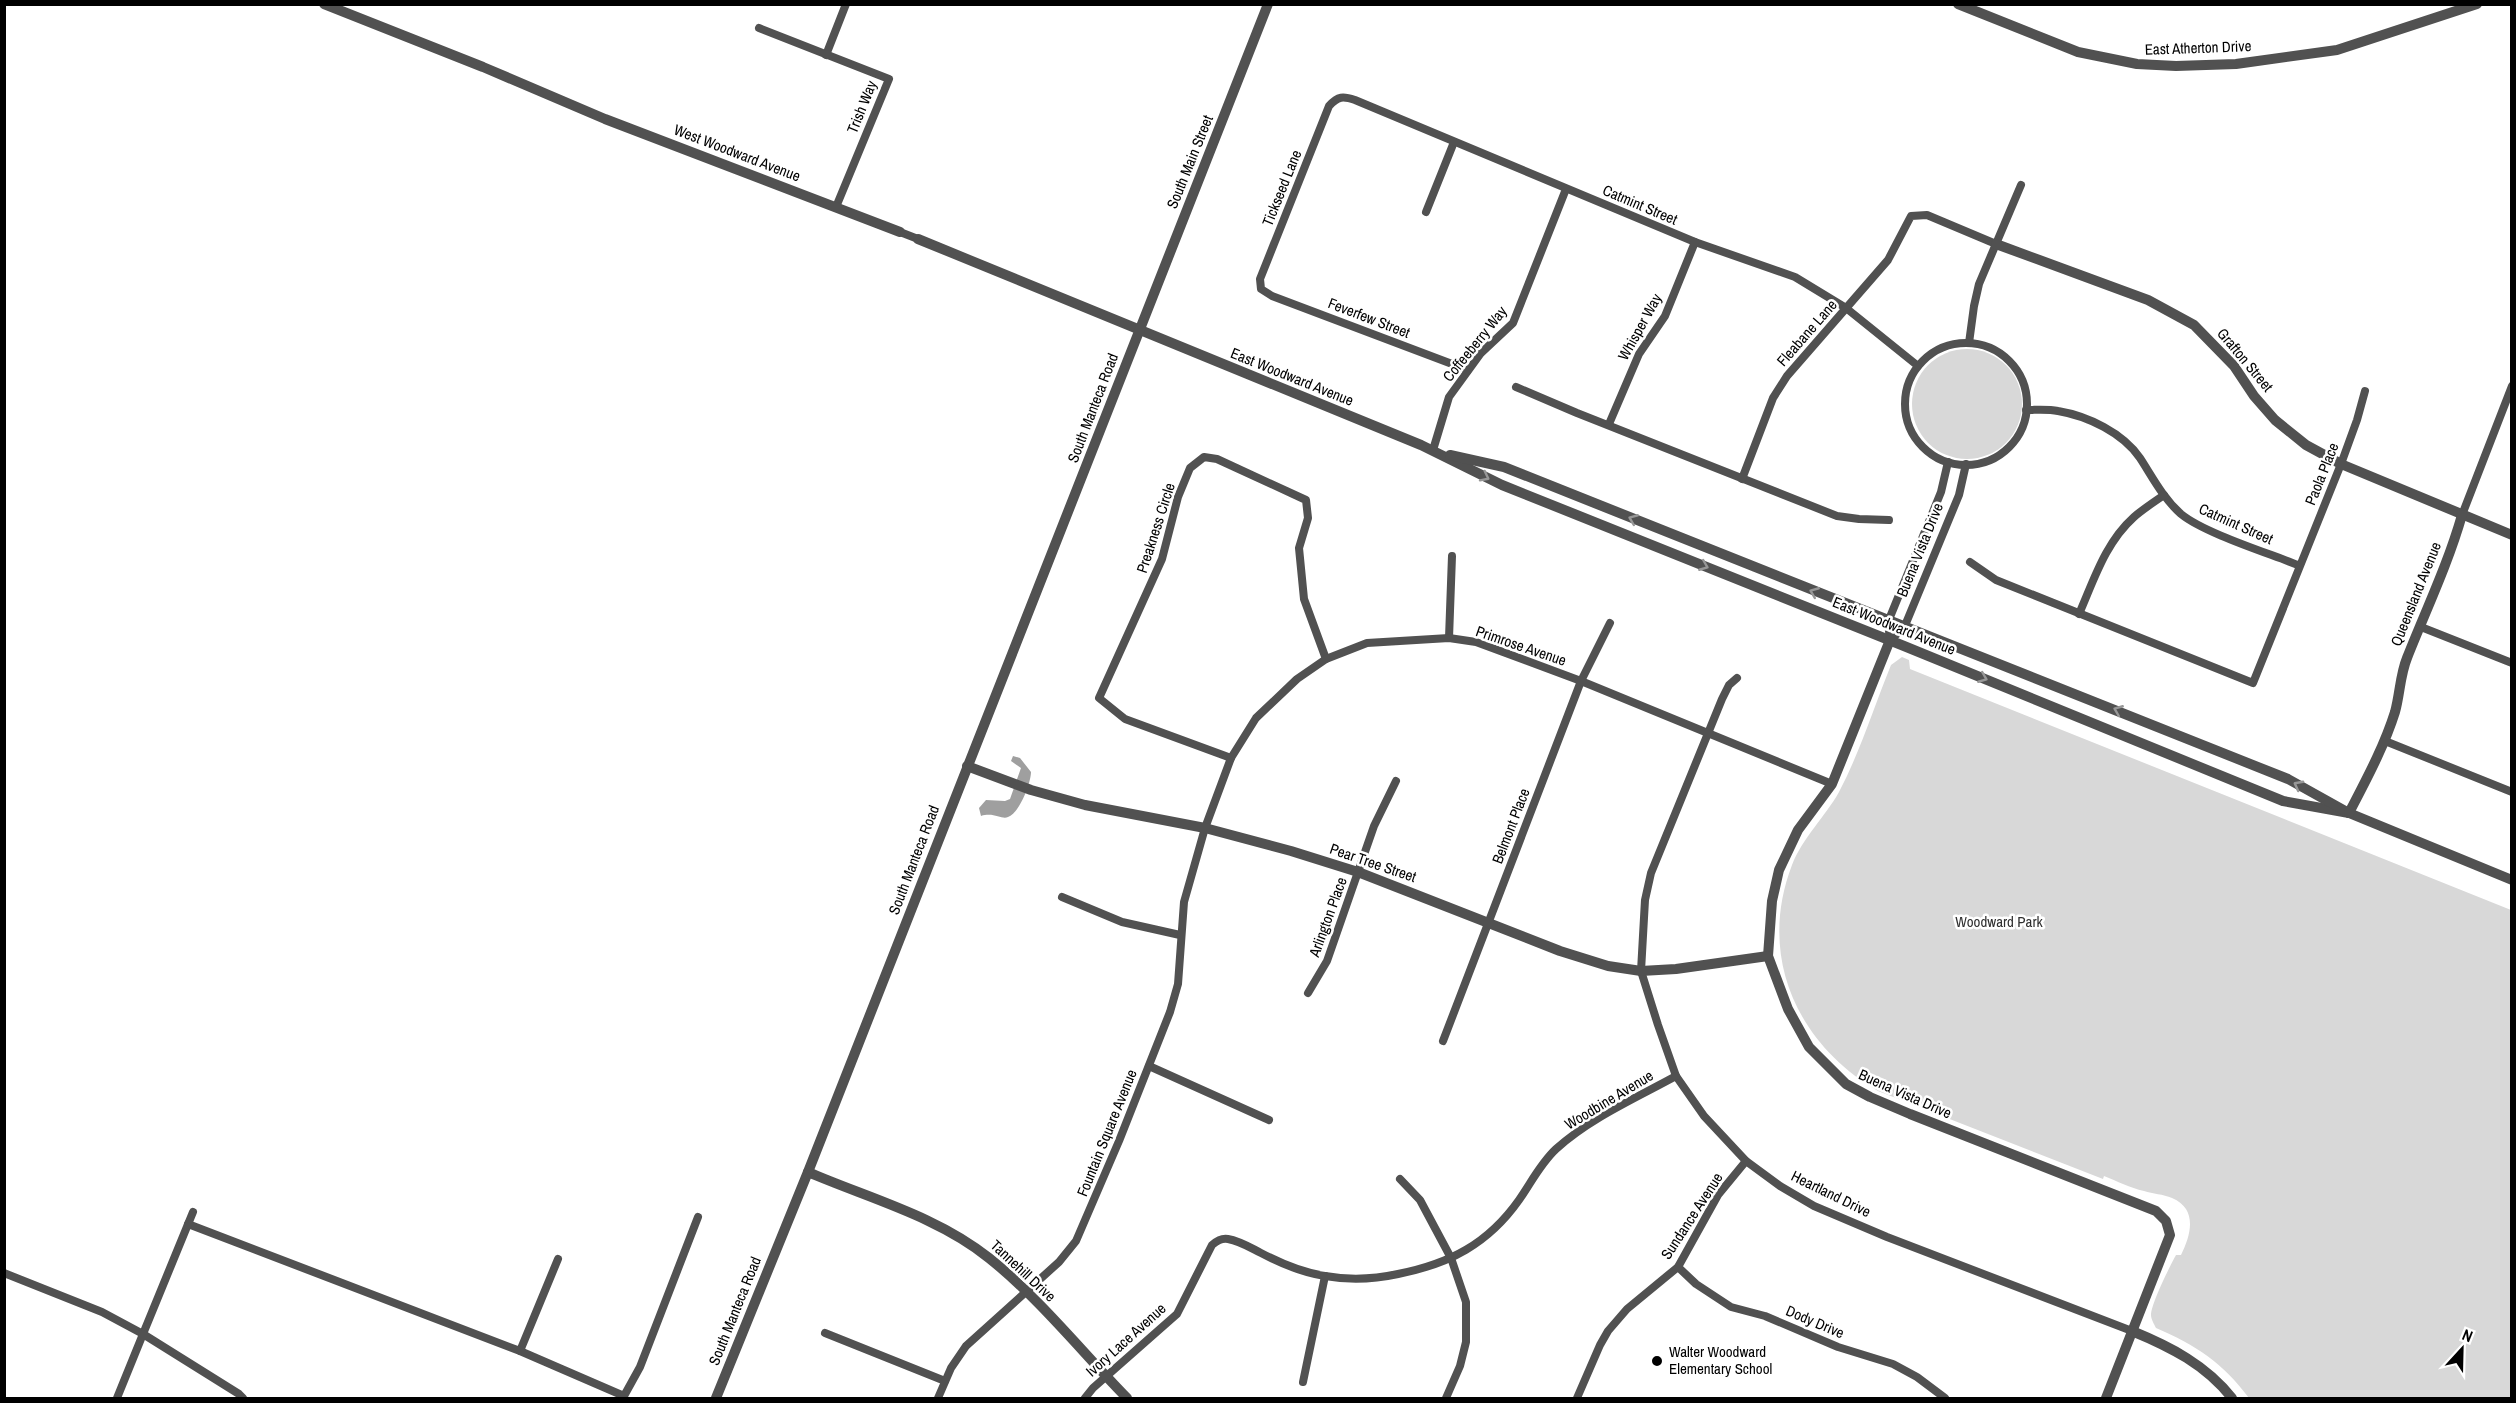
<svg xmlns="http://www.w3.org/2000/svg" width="2516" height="1403" font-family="'Archivo Narrow',sans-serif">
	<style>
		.green { fill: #d8d8d8 }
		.water { fill: #9f9f9f }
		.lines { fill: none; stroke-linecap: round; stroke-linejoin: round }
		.minor { stroke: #515151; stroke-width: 8 }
		.tertiary { stroke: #515151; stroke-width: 10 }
		.oneway { stroke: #979797 }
		.poi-dot { fill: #000; stroke: #fff; stroke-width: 2 }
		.labels { text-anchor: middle; stroke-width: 5; stroke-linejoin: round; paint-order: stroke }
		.street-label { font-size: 15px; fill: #000; stroke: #fff }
		.park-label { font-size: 15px; fill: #2f2f2f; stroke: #fff }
		.poi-label { font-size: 15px; fill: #000; stroke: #fff; text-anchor: start }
	</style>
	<rect width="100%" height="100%" fill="#fff"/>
	<g class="green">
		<circle cx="1967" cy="404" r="55"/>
		<path d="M 1902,657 L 1909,660 L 1910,669 L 2511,910 L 2511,1398 L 2249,1398 C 2223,1363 2196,1345 2156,1328 C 2154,1324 2151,1319 2151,1315 C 2151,1304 2170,1266 2176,1255 L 2181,1255 C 2191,1235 2198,1209 2172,1198 C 2163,1194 2153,1194 2144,1191 C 2130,1188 2117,1181 2104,1176 L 2103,1179 L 1878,1091 C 1797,1044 1757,956 1792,865 C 1803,837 1825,817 1839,792 C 1860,752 1874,707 1891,665 Z"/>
	</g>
	<path class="water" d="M 1013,756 L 1020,758 L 1031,772 C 1031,783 1019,814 1008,817 C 1002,820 994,812 981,816 L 979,808 L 986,800 L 1005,801 L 1010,799 L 1021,768 L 1011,761 Z"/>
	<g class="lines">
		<g class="minor">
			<path d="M 759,28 L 889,79 L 836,207"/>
			<path d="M 826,55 L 846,4"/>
			<path d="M 1426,212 L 1454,142"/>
			<path d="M 900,232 L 918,239"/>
			<path d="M 1969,343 L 1974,306 L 1979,284 L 2021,185"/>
			<circle cx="1966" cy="404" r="61"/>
			<path d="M 1468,370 L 1272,296 L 1261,289 L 1260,279 L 1329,106 C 1338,96 1343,96 1355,100 L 1695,242 L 1795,277 L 1846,308 L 1918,366"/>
			<path d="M 1516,387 L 1577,413 L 1837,516 L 1859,519 L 1889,520"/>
			<path d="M 2026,410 C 2037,410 2048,409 2058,411 C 2088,416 2123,433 2140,458 C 2153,478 2163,498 2181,514 C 2204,533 2268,553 2298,565"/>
			<path d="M 1609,424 L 1639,354 L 1665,316 L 1695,242"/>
			<path d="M 1433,450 L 1449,397 L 1481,353 L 1513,323 L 1566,189"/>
			<path d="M 1742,479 L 1773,398 L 1787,376 L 1888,260 L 1911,216 L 1927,215 L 1996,244"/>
			<path d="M 2462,515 L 2512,386"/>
			<path d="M 1970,562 L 1996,580 L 2253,683 L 2341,464 L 2357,420 L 2365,391"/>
			<path d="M 2079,614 C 2094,580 2105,543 2134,517 C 2143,509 2154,502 2164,495"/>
			<path d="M 2421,627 L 2512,663"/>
			<path d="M 1449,638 L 1452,556"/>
			<path d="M 1890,640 L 1904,628 L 1959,495 L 1966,464"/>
			<path d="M 1890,640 L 1888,622 L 1941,492 L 1948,462"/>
			<path d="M 1737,678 L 1729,685 L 1722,699 L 1651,873 L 1645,900 L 1641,971 L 1658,1025 L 1676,1076 L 1704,1116 L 1746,1161 L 1780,1186 L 1814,1206 L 1887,1237 L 2132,1331"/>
			<path d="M 2385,741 L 2512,792"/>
			<path d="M 1231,758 L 1125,719 L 1099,698 L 1162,559 L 1178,497 L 1190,468 L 1204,457 L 1217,459 L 1306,500 L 1308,518 L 1299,548 L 1304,599 L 1326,659"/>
			<path d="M 1062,897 L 1122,922 L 1180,935"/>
			<path d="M 1308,993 L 1327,961 L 1374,826 L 1396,781"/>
			<path d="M 1443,1041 L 1581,681 L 1610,623"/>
			<path d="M 1149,1066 L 1269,1120"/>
			<path d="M 1400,1179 L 1420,1200 L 1451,1258 L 1466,1302 L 1466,1342 L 1460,1366 L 1446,1398"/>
			<path d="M 188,1224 L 520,1351 L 558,1259"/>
			<path d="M 1678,1267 L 1696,1284 L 1731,1307 L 1765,1316 L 1838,1347 L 1893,1364 L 1917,1377 L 1945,1398"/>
			<path d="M 4,1273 L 102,1312 L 143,1334 L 193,1212"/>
			<path d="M 825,1333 L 945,1381"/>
			<path d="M 520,1351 L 624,1396 L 640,1367 L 698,1217"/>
			<path d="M 1303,1382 L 1325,1276"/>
			<path d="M 117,1398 L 143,1334 L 239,1394 L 243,1398"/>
			<path d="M 938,1398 L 951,1368 L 966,1346 L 1059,1262 L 1076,1241 L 1119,1141 L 1170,1012 L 1178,984 L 1184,902 L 1205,828 L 1231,758 L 1256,718 L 1297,679 L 1326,659 L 1367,643 L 1449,638 L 1476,642 L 1581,681 L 1832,784"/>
			<path d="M 1085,1398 L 1093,1388 L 1177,1314 L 1212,1245 C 1217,1241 1221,1238 1228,1239 C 1240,1241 1251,1248 1261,1253 C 1280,1263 1304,1273 1325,1276 C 1348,1280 1375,1279 1398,1274 C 1449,1264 1488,1244 1519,1200 C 1531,1183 1540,1164 1556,1149 C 1590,1118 1636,1098 1676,1076"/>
			<path d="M 1577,1398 L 1600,1345 L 1608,1331 L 1627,1309 L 1678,1267 L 1718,1195 L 1746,1161"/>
		</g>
		<g class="tertiary">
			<path d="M 324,4 L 483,67 L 605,119 L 900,232"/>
			<path d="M 1958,4 L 2078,52 L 2137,64 L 2176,66 L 2236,64 L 2337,50 L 2477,4"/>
			<path d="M 918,239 L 1421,445 L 1502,485 L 1904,646 L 2283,801 L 2349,813"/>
			<path d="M 1996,244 L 2148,300 L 2194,325 L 2234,366 L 2254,396 L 2275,420 L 2306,445 L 2341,464 L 2512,535"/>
			<path d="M 1450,455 L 1504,467 L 2288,779 L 2349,813 L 2512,880"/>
			<path d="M 1890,640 L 1832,784 L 1798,830 L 1779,870 L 1772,901 L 1768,956 L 1788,1009 L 1809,1047 L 1846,1084 L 1870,1097 L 1910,1114 L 2156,1211 L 2166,1221 L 2170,1235 L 2106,1398"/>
			<path d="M 967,766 L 1031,790 L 1085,805 L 1205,828 L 1291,851 L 1358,872 L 1560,951 L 1608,966 L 1641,971 L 1676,969 L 1768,956"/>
			<path d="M 2349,813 C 2366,780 2384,747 2395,712 C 2400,694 2400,675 2407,658 C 2426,610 2448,564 2462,515"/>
			<path d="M 808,1172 C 868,1198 937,1216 989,1258 C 1040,1299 1082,1352 1127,1398"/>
			<path d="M 2132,1331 C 2171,1347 2206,1365 2232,1398"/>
			<path d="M 716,1398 L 808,1172 L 1268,4"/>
		</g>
	</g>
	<defs><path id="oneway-chevron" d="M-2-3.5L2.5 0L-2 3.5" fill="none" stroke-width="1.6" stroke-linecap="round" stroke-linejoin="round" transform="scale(1.5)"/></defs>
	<g class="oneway">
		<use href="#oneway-chevron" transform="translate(1485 477) rotate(27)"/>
		<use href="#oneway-chevron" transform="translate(1633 519) rotate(-158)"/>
		<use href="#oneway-chevron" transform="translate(1704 566) rotate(22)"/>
		<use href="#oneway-chevron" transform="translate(1814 592) rotate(-158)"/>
		<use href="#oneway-chevron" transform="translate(1983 678) rotate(22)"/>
		<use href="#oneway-chevron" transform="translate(2118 710) rotate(-158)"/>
		<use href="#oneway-chevron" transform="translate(2298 785) rotate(-152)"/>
	</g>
	<circle class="poi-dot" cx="1657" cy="1361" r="6"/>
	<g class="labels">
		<g class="street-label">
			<text transform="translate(2198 48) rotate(-2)" y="5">East Atherton Drive</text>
			<text transform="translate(862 107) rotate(-68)" y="5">Trish Way</text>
			<text transform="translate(737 153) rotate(21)" y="5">West Woodward Avenue</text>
			<text transform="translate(1190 162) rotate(-68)" y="5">South Main Street</text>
			<text transform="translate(1282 188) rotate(-68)" y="5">Tickseed Lane</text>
			<text transform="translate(1640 205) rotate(23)" y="5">Catmint Street</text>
			<text transform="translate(1369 318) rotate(21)" y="5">Feverfew Street</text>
			<text transform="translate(1640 327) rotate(-61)" y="5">Whisper Way</text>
			<text transform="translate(1807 333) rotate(-49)" y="5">Fleabane Lane</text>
			<text transform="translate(1475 344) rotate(-51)" y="5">Coffeeberry Way</text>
			<text transform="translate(2245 360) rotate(50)" y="5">Grafton Street</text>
			<text transform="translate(1292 377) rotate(22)" y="5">East Woodward Avenue</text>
			<text transform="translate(1093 408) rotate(-69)" y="5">South Manteca Road</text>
			<text transform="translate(2322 474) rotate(-68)" y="5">Paola Place</text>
			<text transform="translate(2236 524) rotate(24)" y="5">Catmint Street</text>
			<text transform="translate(1156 528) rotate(-72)" y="5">Preakness Circle</text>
			<text transform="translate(1920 550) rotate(-68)" y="5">Buena Vista Drive</text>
			<text transform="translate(2416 594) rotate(-68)" y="5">Queensland Avenue</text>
			<text transform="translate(1894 626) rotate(22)" y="5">East Woodward Avenue</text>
			<text transform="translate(1521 646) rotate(19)" y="5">Primrose Avenue</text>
			<text transform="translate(1511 826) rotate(-69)" y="5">Belmont Place</text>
			<text transform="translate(914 860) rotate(-69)" y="5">South Manteca Road</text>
			<text transform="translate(1373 863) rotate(19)" y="5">Pear Tree Street</text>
			<text transform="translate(1328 917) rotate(-70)" y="5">Arlington Place</text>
			<text transform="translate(1905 1094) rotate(24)" y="5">Buena Vista Drive</text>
			<text transform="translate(1609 1100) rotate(-31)" y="5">Woodbine Avenue</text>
			<text transform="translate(1107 1133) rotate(-68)" y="5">Fountain Square Avenue</text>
			<text transform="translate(1831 1194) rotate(26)" y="5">Heartland Drive</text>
			<text transform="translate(1692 1216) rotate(-57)" y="5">Sundance Avenue</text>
			<text transform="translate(1023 1271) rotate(43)" y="5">Tannehill Drive</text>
			<text transform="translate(735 1311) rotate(-68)" y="5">South Manteca Road</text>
			<text transform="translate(1815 1322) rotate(23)" y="5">Dody Drive</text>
			<text transform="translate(1126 1340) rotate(-42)" y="5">Ivory Lace Avenue</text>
		</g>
		<g class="park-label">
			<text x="1999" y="927">Woodward Park</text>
		</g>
		<g class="poi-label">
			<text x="1669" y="1357">Walter Woodward<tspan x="1669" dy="17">Elementary School</tspan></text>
		</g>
	</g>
	<rect width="2516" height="1403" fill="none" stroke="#000000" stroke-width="12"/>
	<g transform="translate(2462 1349) rotate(22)" stroke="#ffffff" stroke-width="4.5" paint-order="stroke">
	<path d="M0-4.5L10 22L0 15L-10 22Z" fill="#000000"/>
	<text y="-9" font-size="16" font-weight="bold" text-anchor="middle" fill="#000000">N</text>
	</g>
</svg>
